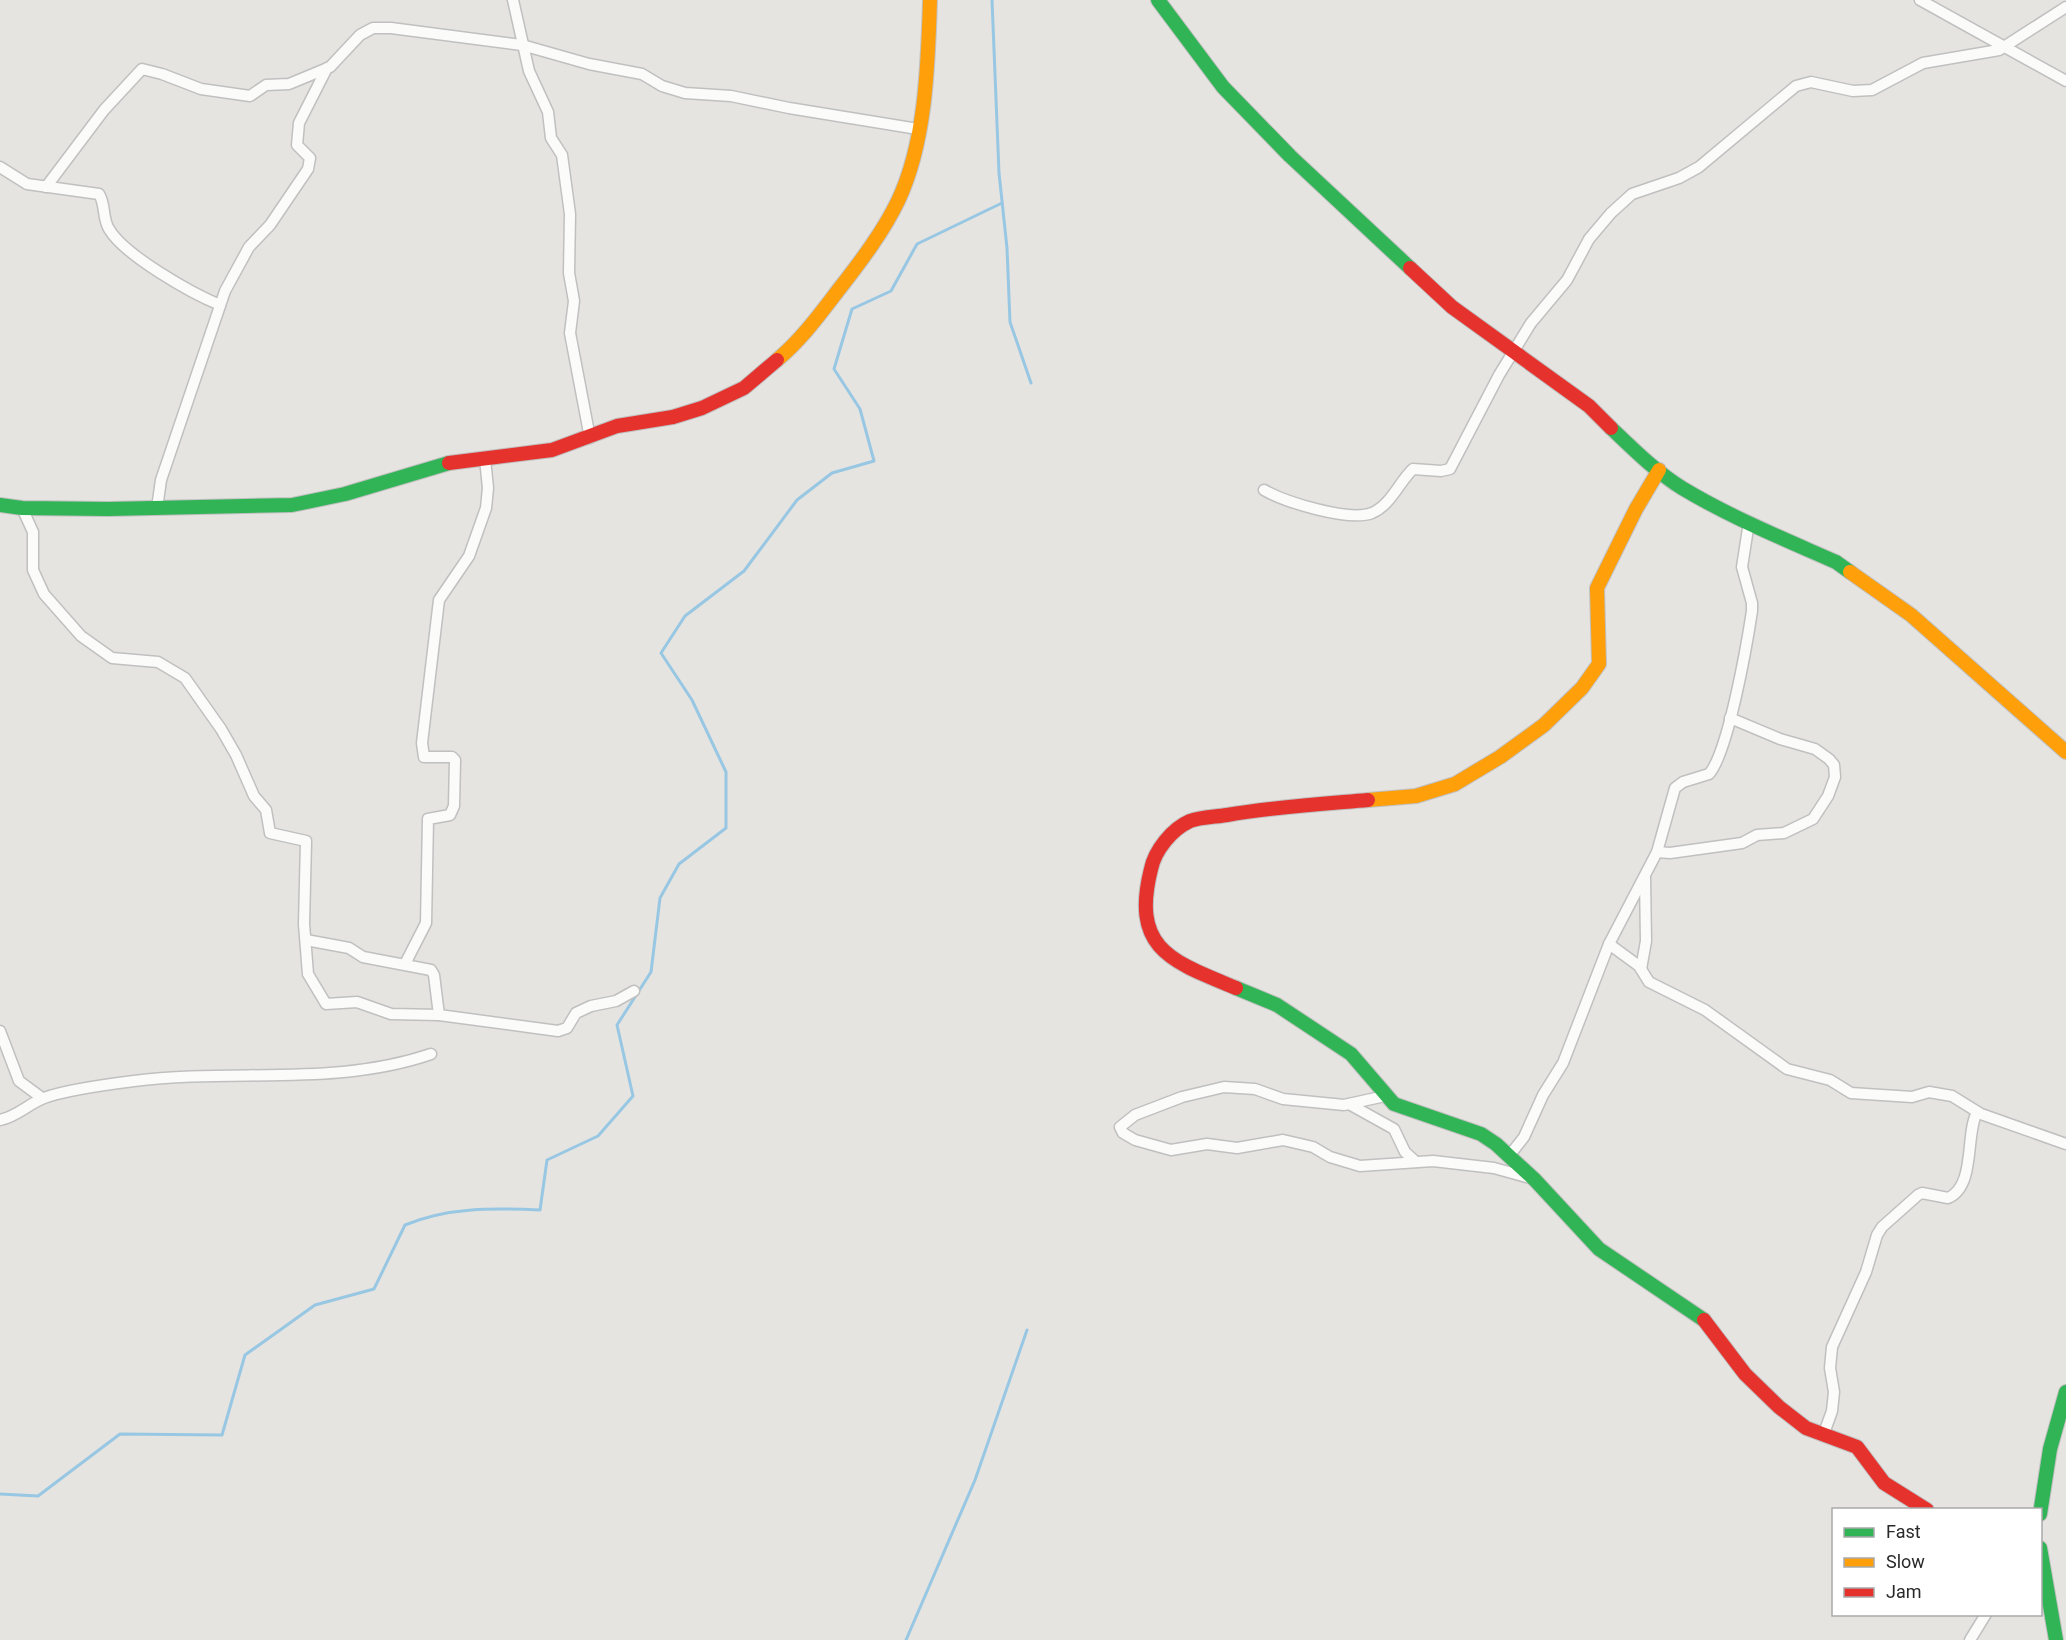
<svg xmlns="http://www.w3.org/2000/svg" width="2066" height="1640" font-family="Roboto,sans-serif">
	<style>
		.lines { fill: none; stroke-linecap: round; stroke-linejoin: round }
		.stream { stroke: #98c7e3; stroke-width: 3 }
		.street-casing { stroke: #c0c0c1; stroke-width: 13 }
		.fast-casing { stroke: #c0c0c1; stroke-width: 16 }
		.slow-casing { stroke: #c0c0c1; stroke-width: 16 }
		.jam-casing { stroke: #c0c0c1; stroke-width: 16 }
		.street { stroke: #fbfbfa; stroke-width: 10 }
		.fast { stroke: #30b455; stroke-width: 14 }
		.slow { stroke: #ff9f0a; stroke-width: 14 }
		.jam { stroke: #e5322d; stroke-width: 14 }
	</style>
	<rect width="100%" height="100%" fill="#e6e4e0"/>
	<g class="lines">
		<g class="stream">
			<path d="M 992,0 L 999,173 L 1007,248 L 1010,322 L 1031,383"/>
			<path d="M 0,1494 L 38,1496 L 120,1434 L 222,1435 L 245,1355 L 315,1305 L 374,1289 L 405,1225 C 449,1207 493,1208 540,1210 L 547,1160 L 598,1136 L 633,1096 L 617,1025 L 651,972 L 660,898 L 679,864 L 726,828 L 726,772 L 692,700 L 661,653 L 685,616 L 744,571 L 797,500 L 832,473 L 874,461 L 860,409 L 834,369 L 852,309 L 891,291 L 917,244 L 1002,203"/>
			<path d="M 906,1640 L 975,1480 L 1027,1330"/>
		</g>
		<defs>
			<g id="street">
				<path d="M 513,0 L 529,71 L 548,112 L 551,138 L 562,155 L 570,214 L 569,273 L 574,301 L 570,333 L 590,438"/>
				<path d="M 1920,0 L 2066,81"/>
				<path d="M 0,167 L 27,184 L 99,194 C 106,205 102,218 109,229 C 124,255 191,293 220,305"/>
				<path d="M 46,187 L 104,110 L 142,69 L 162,74 L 201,89 L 250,96 L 266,85 L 289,84 L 330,67 L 360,35 L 373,28 L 391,28 L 522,45 L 589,64 L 642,74 L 662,86 L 685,93 L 731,96 L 789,108 L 918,129"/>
				<path d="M 1264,490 C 1285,502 1349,522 1372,513 C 1391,505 1399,482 1413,469 L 1441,471 L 1450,469 L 1499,375 L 1531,323 L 1567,280 L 1589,239 L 1611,213 L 1632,194 L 1679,178 L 1699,167 L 1796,86 L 1811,82 L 1853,91 L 1872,90 L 1923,63 L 1999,50 L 2066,7"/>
				<path d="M 22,508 L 33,532 L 33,570 L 44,594 L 81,636 L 112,658 L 158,662 L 185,678 L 221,729 L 236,755 L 254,796 L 266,810 L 270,833 L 306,841 L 304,924 L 308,974 L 326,1004 L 357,1002 L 391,1014 L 439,1015 L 558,1031 L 567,1028 L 576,1013 L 591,1006 L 616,1001 L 634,991"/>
				<path d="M 157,508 L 161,480 L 225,291 L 249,247 L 270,225 L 308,169 L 310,158 L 297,145 L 299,123 L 327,68"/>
				<path d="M 1657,852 L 1670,853 L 1742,843 L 1757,835 L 1784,833 L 1813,819 L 1828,796 L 1835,777 L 1834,765 L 1829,759 L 1815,749 L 1780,739 L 1730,718"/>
				<path d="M 306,940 L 349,948 L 363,957 L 431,970 L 434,975 L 439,1015"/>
				<path d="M 1609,944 L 1639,966 L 1649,982 L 1705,1010 L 1787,1069 L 1830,1080 L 1851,1093 L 1912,1097 L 1929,1092 L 1952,1096 L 1981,1114 L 2066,1144"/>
				<path d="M 405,964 L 426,923 L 428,819 L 450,815 L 454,806 L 455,760 L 452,757 L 424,757 L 422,743 L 439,600 L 469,556 L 486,508 L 488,488 L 485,459"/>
				<path d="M 1641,969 L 1646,941 L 1645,878"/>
				<path d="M 0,1031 L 19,1081 L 42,1098"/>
				<path d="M 1385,1096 L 1344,1105 L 1283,1099 L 1255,1089 L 1224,1087 L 1182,1097 L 1135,1115 L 1120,1127 L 1123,1133 L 1135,1140 L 1171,1150 L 1207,1144 L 1237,1148 L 1283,1140 L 1313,1147 L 1330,1157 L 1360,1166 L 1433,1161 L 1494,1168 L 1530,1178"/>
				<path d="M 1349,1104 L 1394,1129 L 1405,1152 L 1416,1162"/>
				<path d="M 0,1120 C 18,1116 28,1104 44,1098 C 65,1090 110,1084 134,1081 C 233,1068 335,1087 431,1054"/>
				<path d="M 1509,1156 L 1524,1137 L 1543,1095 L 1563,1063 L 1609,944 L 1657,852 L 1675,788 L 1683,782 L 1709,774 C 1728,753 1747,644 1752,611 L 1752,603 L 1742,567 L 1749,522"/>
				<path d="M 1823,1436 L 1832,1411 L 1834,1392 L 1830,1368 L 1832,1347 L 1866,1272 L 1877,1235 L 1882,1227 L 1918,1195 L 1922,1193 L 1948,1198 C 1976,1186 1965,1135 1977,1112"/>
				<path d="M 1970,1640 L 1986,1614"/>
			</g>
			<g id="fast">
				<path d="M 1158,0 L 1223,87 L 1290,156 L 1410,268"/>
				<path d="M 1611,428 C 1633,449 1656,472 1682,488 C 1730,517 1784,539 1836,562 L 1850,572"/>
				<path d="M 0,505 L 22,508 L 108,509 L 292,505 L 345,494 L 449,463"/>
				<path d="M 1236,988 L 1277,1005 L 1351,1054 L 1394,1104 L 1481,1134 L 1496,1144 L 1535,1180 L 1599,1249 L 1704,1320"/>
				<path d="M 2040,1514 L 2050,1449 L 2066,1392"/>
				<path d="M 2040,1548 L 2056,1640"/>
			</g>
			<g id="slow">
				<path d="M 777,360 C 802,339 820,314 840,288 C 861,261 883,232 898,201 C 926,142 928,64 930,0"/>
				<path d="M 1850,572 L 1911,615 L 2066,752"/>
				<path d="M 1368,800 L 1416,796 L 1455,784 L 1500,757 L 1544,725 L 1582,688 L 1599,664 L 1597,588 L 1636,509 L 1659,470"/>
			</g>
			<g id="jam">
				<path d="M 1410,268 L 1452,307 L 1589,406 L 1611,428"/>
				<path d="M 449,463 L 552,450 L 617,426 L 673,417 L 702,408 L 744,388 L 777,360"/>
				<path d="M 1236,988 C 1171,961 1131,949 1151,869 C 1155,850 1172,829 1190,821 C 1201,817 1215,817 1227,815 C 1273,807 1321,804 1368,800"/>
				<path d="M 1704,1320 L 1745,1374 L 1779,1407 L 1806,1428 L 1857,1447 L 1884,1483 L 1927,1510"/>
			</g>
		</defs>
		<use href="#street" class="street-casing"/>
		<use href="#fast" class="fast-casing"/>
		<use href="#slow" class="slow-casing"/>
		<use href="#jam" class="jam-casing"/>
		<use href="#street" class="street"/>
		<use href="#fast" class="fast"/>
		<use href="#slow" class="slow"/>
		<use href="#jam" class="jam"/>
	</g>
	<rect x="1832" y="1508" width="210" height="108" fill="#ffffff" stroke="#a9a9a9" stroke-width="1.5"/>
	<rect x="1844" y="1528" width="30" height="9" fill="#30b455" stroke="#a9a9a9" stroke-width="1.5"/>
	<text x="1886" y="1538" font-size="18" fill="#292929">Fast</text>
	<rect x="1844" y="1558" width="30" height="9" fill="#ff9f0a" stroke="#a9a9a9" stroke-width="1.5"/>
	<text x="1886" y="1568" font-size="18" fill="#292929">Slow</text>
	<rect x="1844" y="1588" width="30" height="9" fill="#e5322d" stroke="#a9a9a9" stroke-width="1.5"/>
	<text x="1886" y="1598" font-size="18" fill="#292929">Jam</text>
</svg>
